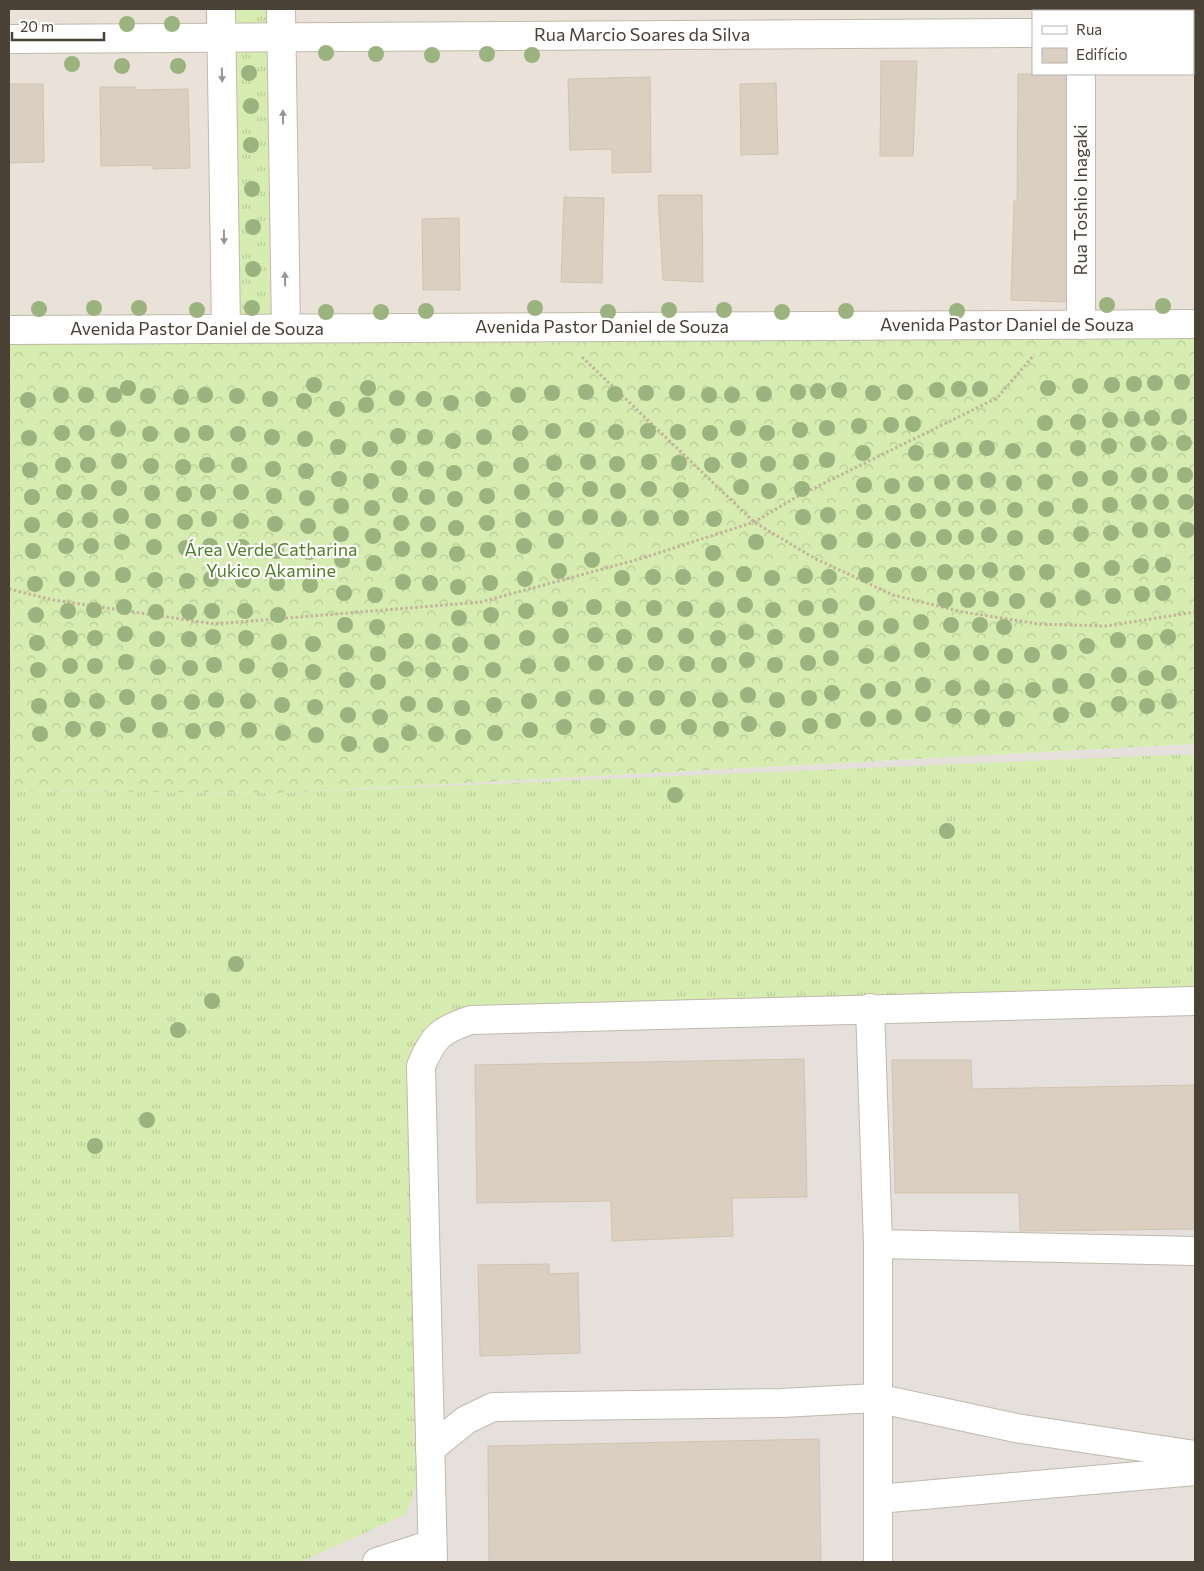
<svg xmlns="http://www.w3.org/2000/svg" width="1204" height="1571" font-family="Commissioner,sans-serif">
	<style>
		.residential { fill: #eae2d8; fill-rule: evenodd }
		.industrial { fill: #e5e0db }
		.grass { fill: url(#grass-tufts) }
		.forest { fill: url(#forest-crowns) }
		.building { fill: #dbcfc1; stroke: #d3c3b1 }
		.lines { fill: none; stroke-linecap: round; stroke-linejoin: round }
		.minor-casing { stroke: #c2b8ac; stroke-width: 30 }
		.path { stroke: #c5b39c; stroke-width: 3; stroke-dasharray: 2.5 2.5; stroke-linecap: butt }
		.minor { stroke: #fff; stroke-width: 28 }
		.tree { fill: #9bb37e }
		.oneway { fill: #9b9691 }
		.labels { text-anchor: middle; stroke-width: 4.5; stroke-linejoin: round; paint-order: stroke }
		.street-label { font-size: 18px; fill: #4a4137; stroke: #fff }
		.park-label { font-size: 18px; fill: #508026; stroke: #fff }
	</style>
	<defs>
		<pattern id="grass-tufts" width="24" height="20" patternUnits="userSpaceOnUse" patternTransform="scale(1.25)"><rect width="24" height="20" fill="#d6ecb1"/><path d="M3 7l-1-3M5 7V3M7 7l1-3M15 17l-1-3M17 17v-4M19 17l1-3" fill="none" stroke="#b9cc99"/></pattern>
		<pattern id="forest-crowns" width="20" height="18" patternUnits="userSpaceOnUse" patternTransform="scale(1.25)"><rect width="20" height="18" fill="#d6ecb1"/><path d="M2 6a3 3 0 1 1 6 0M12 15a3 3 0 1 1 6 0" fill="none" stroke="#b9cc99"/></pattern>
	</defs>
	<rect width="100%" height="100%" fill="#f6f1ea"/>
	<path class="residential" d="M 9,9 L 1195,9 L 1195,738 L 9,767 ZM 1033,11 L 1193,11 L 1193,74 L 1033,74 Z"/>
	<path class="industrial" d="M 1195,744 L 1195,1562 L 9,1562 L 279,793 Z"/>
	<g class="grass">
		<path d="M 221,9 L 281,9 L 286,328 L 226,328 Z"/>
		<path d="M 1195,754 L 1195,1001 L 471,1020 L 431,1042 L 430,1449 L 406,1514 L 301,1562 L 9,1562 L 9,791 L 279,793 Z"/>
	</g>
	<path class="forest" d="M 1195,324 L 1195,744 L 279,793 L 9,791 L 9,330 Z"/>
	<g class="building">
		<path d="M 881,61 L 917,61 L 913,156 L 880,156 Z"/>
		<path d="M 1018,74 L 1065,74 L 1065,302 L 1011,300 L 1014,201 L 1017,201 Z"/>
		<path d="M 650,77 L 651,172 L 612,173 L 612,149 L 570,150 L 568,79 Z"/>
		<path d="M 776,83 L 778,154 L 741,155 L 740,84 Z"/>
		<path d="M 9,84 L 43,84 L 44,162 L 9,163 Z"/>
		<path d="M 100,87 L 136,87 L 136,90 L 188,89 L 190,168 L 153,169 L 153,165 L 101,166 Z"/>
		<path d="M 658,195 L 702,195 L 703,282 L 663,280 Z"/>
		<path d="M 564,197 L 604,198 L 602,283 L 561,282 Z"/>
		<path d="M 459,218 L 460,290 L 423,290 L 422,219 Z"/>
		<path d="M 804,1059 L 807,1197 L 732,1198 L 733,1236 L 612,1241 L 611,1201 L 477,1203 L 475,1065 Z"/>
		<path d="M 892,1060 L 971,1060 L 972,1089 L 1195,1085 L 1195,1229 L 1020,1231 L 1019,1193 L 895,1193 Z"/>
		<path d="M 549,1264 L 549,1274 L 578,1273 L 580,1353 L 480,1356 L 478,1265 Z"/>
		<path d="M 819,1439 L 821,1562 L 489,1562 L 488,1446 Z"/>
	</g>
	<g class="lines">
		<defs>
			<g id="minor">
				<path d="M 221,9 L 226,328"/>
				<path d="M 281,9 L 286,328"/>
				<path d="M 1193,32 L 1195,32"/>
				<path d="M 9,39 L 1033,33"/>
				<path d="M 1081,74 L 1081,325"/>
				<path d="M 9,330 L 1195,324"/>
				<path d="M 870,1008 L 878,1244 L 878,1562"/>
				<path d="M 878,1244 L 1195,1251"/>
				<path d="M 430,1449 L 466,1420 L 493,1407 L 782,1403 L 876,1398 L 1016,1428 L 1195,1455"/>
				<path d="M 878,1499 L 1195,1471"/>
				<path d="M 377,1562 L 432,1544"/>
				<path d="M 433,1562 L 421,1066 C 433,1037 440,1030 471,1020 L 1195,1001"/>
			</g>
		</defs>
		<use href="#minor" class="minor-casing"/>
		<g class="path">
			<path d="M 582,357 L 754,522 L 814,558 L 893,595 L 963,612 L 1039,624 L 1106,626 L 1195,612"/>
			<path d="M 9,589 L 53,600 L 215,624 L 481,602 L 643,558 L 754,522 L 800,495 L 997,398 L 1034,355"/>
		</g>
		<use href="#minor" class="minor"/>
	</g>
	<g class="tree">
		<circle cx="127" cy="24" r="8"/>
		<circle cx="172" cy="24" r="8"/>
		<circle cx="326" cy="53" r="8"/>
		<circle cx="376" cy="54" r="8"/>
		<circle cx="487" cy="54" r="8"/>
		<circle cx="432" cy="55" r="8"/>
		<circle cx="532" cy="55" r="8"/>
		<circle cx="72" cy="64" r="8"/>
		<circle cx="122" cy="66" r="8"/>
		<circle cx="178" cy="66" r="8"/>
		<circle cx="249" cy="73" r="8"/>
		<circle cx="251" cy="106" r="8"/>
		<circle cx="251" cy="145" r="8"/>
		<circle cx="252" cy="189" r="8"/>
		<circle cx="253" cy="227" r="8"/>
		<circle cx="253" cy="269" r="8"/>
		<circle cx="1107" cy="305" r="8"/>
		<circle cx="1163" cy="306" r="8"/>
		<circle cx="94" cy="308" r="8"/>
		<circle cx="139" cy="308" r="8"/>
		<circle cx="252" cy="308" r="8"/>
		<circle cx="535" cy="308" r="8"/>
		<circle cx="39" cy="309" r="8"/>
		<circle cx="197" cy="310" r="8"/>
		<circle cx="669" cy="310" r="8"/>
		<circle cx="724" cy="310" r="8"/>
		<circle cx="426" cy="311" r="8"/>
		<circle cx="846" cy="311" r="8"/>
		<circle cx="957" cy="311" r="8"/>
		<circle cx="326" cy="312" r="8"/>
		<circle cx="381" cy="312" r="8"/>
		<circle cx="608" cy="312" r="8"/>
		<circle cx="782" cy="312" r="8"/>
		<circle cx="1182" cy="382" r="8"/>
		<circle cx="1155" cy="383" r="8"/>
		<circle cx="1134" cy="384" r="8"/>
		<circle cx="314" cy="385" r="8"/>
		<circle cx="1112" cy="385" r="8"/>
		<circle cx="1080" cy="386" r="8"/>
		<circle cx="128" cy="388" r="8"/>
		<circle cx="368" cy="388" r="8"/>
		<circle cx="1048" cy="388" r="8"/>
		<circle cx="959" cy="389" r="8"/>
		<circle cx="980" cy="389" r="8"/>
		<circle cx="839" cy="390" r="8"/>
		<circle cx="937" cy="390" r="8"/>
		<circle cx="818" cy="391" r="8"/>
		<circle cx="586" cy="392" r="8"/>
		<circle cx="798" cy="392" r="8"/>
		<circle cx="905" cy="392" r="8"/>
		<circle cx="552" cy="393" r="8"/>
		<circle cx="646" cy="393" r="8"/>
		<circle cx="677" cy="393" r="8"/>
		<circle cx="873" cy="393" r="8"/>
		<circle cx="615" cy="394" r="8"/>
		<circle cx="764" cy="394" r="8"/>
		<circle cx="61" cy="395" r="8"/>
		<circle cx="86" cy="395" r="8"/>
		<circle cx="114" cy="395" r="8"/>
		<circle cx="205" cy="395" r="8"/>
		<circle cx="518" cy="395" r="8"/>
		<circle cx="709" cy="395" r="8"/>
		<circle cx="732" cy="395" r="8"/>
		<circle cx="148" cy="396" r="8"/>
		<circle cx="237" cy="396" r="8"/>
		<circle cx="181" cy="397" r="8"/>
		<circle cx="397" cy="398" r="8"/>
		<circle cx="270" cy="399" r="8"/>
		<circle cx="424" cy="399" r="8"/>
		<circle cx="483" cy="399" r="8"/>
		<circle cx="28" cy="400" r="8"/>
		<circle cx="304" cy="401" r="8"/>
		<circle cx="451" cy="403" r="8"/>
		<circle cx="366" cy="405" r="8"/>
		<circle cx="337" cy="409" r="8"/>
		<circle cx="1179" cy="417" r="8"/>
		<circle cx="1152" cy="418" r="8"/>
		<circle cx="1132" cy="419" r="8"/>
		<circle cx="1110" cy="420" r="8"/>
		<circle cx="1078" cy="422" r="8"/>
		<circle cx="1045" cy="423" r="8"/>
		<circle cx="913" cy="424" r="8"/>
		<circle cx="891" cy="425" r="8"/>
		<circle cx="859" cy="426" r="8"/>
		<circle cx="738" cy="428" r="8"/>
		<circle cx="827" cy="428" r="8"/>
		<circle cx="118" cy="429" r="8"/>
		<circle cx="587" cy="430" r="8"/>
		<circle cx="800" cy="430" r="8"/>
		<circle cx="553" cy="431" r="8"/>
		<circle cx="648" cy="431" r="8"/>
		<circle cx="616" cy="432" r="8"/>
		<circle cx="678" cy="432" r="8"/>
		<circle cx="62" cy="433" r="8"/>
		<circle cx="87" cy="433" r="8"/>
		<circle cx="206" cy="433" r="8"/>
		<circle cx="520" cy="433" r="8"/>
		<circle cx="710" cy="433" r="8"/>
		<circle cx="767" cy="433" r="8"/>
		<circle cx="150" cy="434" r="8"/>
		<circle cx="238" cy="434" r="8"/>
		<circle cx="182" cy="435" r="8"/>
		<circle cx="398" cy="436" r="8"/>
		<circle cx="272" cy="437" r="8"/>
		<circle cx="425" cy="437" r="8"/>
		<circle cx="484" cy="437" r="8"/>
		<circle cx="29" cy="438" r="8"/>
		<circle cx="305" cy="439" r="8"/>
		<circle cx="453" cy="441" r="8"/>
		<circle cx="1159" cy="443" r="8"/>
		<circle cx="1184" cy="443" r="8"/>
		<circle cx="1138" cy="444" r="8"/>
		<circle cx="1109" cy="446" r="8"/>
		<circle cx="338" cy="447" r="8"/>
		<circle cx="987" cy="448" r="8"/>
		<circle cx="1078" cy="448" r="8"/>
		<circle cx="370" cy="449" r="8"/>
		<circle cx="941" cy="450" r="8"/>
		<circle cx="964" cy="450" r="8"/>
		<circle cx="1044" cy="450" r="8"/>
		<circle cx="1013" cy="451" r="8"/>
		<circle cx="863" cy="453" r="8"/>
		<circle cx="916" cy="453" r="8"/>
		<circle cx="739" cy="460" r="8"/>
		<circle cx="827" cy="460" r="8"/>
		<circle cx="119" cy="461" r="8"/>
		<circle cx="588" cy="462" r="8"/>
		<circle cx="649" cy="462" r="8"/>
		<circle cx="801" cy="462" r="8"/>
		<circle cx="554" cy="463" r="8"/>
		<circle cx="679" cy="463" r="8"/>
		<circle cx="617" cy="464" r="8"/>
		<circle cx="768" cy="464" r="8"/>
		<circle cx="63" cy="465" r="8"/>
		<circle cx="88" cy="465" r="8"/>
		<circle cx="207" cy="465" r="8"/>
		<circle cx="239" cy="465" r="8"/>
		<circle cx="521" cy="465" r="8"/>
		<circle cx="712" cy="465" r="8"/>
		<circle cx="151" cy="466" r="8"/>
		<circle cx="183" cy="467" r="8"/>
		<circle cx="399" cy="468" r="8"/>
		<circle cx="273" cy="469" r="8"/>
		<circle cx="426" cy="469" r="8"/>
		<circle cx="485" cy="469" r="8"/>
		<circle cx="30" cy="470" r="8"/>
		<circle cx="306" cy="471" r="8"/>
		<circle cx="454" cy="473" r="8"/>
		<circle cx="1139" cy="475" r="8"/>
		<circle cx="1160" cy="475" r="8"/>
		<circle cx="1185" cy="475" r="8"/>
		<circle cx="1110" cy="478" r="8"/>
		<circle cx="339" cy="479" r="8"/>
		<circle cx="1080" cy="479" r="8"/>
		<circle cx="988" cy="480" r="8"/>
		<circle cx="371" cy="481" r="8"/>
		<circle cx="942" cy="482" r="8"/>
		<circle cx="965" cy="482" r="8"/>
		<circle cx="1045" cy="482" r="8"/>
		<circle cx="1014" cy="483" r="8"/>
		<circle cx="916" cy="484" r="8"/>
		<circle cx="864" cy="485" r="8"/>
		<circle cx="892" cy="486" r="8"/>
		<circle cx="741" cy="487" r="8"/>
		<circle cx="119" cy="488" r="8"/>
		<circle cx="590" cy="489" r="8"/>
		<circle cx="649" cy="489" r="8"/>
		<circle cx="802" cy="489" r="8"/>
		<circle cx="556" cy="490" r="8"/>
		<circle cx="681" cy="490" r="8"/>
		<circle cx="618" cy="491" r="8"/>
		<circle cx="769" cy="491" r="8"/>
		<circle cx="64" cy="492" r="8"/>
		<circle cx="89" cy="492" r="8"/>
		<circle cx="208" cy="492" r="8"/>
		<circle cx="241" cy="492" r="8"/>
		<circle cx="522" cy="492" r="8"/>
		<circle cx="152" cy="493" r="8"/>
		<circle cx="184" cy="494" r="8"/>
		<circle cx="400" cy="495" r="8"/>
		<circle cx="274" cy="496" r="8"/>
		<circle cx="487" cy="496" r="8"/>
		<circle cx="32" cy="497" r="8"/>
		<circle cx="427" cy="497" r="8"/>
		<circle cx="307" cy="498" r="8"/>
		<circle cx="455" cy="499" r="8"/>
		<circle cx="1139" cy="502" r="8"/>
		<circle cx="1161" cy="502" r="8"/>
		<circle cx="1186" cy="502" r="8"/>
		<circle cx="1110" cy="505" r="8"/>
		<circle cx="341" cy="506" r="8"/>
		<circle cx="1080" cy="506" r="8"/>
		<circle cx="988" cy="507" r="8"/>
		<circle cx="372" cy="508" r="8"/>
		<circle cx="943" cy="509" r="8"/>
		<circle cx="966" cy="509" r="8"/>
		<circle cx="1046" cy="509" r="8"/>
		<circle cx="1015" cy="510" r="8"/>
		<circle cx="918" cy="511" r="8"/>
		<circle cx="864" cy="512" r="8"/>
		<circle cx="893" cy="513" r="8"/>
		<circle cx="828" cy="515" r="8"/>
		<circle cx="121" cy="516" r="8"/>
		<circle cx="590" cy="517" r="8"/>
		<circle cx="803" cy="517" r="8"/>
		<circle cx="556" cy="518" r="8"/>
		<circle cx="651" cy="518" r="8"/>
		<circle cx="681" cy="518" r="8"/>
		<circle cx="209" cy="519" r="8"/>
		<circle cx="619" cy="519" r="8"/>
		<circle cx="714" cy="519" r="8"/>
		<circle cx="65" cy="520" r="8"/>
		<circle cx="90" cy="520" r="8"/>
		<circle cx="523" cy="520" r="8"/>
		<circle cx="153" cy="521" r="8"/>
		<circle cx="241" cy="521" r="8"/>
		<circle cx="185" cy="522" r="8"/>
		<circle cx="401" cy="523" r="8"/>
		<circle cx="487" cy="523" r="8"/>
		<circle cx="275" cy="524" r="8"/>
		<circle cx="428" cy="524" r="8"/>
		<circle cx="32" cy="525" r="8"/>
		<circle cx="308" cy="526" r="8"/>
		<circle cx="456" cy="528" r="8"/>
		<circle cx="1140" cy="530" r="8"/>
		<circle cx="1162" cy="530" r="8"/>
		<circle cx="1187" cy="530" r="8"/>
		<circle cx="1111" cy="533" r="8"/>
		<circle cx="341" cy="534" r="8"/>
		<circle cx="1081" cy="534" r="8"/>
		<circle cx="989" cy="535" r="8"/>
		<circle cx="373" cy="536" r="8"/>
		<circle cx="944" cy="537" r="8"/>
		<circle cx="966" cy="537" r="8"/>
		<circle cx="1046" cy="537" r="8"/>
		<circle cx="1015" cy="538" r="8"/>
		<circle cx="918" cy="539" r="8"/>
		<circle cx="865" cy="540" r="8"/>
		<circle cx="556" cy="541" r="8"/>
		<circle cx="893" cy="541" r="8"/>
		<circle cx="122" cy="542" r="8"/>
		<circle cx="756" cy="542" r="8"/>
		<circle cx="829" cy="542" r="8"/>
		<circle cx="66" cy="546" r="8"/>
		<circle cx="91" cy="546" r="8"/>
		<circle cx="210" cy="546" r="8"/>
		<circle cx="524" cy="546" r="8"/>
		<circle cx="154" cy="547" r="8"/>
		<circle cx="242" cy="547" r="8"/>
		<circle cx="186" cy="548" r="8"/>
		<circle cx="402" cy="549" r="8"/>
		<circle cx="429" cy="550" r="8"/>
		<circle cx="488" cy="550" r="8"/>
		<circle cx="33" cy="551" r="8"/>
		<circle cx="276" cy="551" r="8"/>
		<circle cx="309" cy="552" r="8"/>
		<circle cx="713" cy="553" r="8"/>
		<circle cx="457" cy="554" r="8"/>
		<circle cx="342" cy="560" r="8"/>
		<circle cx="592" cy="560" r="8"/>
		<circle cx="374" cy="563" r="8"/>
		<circle cx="1163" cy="565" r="8"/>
		<circle cx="1141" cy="566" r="8"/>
		<circle cx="1112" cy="568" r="8"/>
		<circle cx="990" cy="570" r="8"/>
		<circle cx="1082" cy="570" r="8"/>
		<circle cx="559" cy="571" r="8"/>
		<circle cx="945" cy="572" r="8"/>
		<circle cx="967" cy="572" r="8"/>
		<circle cx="1047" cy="572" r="8"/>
		<circle cx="1017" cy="573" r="8"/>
		<circle cx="744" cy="574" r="8"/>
		<circle cx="919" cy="574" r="8"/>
		<circle cx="123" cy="575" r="8"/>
		<circle cx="866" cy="575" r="8"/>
		<circle cx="894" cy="575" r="8"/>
		<circle cx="805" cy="576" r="8"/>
		<circle cx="653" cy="577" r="8"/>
		<circle cx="683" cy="577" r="8"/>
		<circle cx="829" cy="577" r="8"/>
		<circle cx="622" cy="578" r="8"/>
		<circle cx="772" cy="578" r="8"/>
		<circle cx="67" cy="579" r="8"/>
		<circle cx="92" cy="579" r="8"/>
		<circle cx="211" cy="579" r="8"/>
		<circle cx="525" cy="579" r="8"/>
		<circle cx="716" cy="579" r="8"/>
		<circle cx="155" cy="580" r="8"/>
		<circle cx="243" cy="580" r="8"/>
		<circle cx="187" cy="581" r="8"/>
		<circle cx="403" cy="582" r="8"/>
		<circle cx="277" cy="583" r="8"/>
		<circle cx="430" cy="583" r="8"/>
		<circle cx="490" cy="583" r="8"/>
		<circle cx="35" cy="584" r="8"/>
		<circle cx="310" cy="585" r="8"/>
		<circle cx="458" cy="587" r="8"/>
		<circle cx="344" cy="593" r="8"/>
		<circle cx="1163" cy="593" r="8"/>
		<circle cx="1142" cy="594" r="8"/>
		<circle cx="375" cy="595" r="8"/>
		<circle cx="1113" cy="596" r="8"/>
		<circle cx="1083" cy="598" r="8"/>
		<circle cx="991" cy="599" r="8"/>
		<circle cx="945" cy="600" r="8"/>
		<circle cx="968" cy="600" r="8"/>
		<circle cx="1048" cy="600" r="8"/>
		<circle cx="1017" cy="601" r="8"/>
		<circle cx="867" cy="603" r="8"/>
		<circle cx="745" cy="605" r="8"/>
		<circle cx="830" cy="606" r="8"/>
		<circle cx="124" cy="607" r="8"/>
		<circle cx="594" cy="607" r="8"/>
		<circle cx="654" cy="608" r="8"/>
		<circle cx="806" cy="608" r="8"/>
		<circle cx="560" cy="609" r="8"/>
		<circle cx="623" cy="609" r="8"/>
		<circle cx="685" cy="609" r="8"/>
		<circle cx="94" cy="610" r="8"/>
		<circle cx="717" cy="610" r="8"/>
		<circle cx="773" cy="610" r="8"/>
		<circle cx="68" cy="611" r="8"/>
		<circle cx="212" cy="611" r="8"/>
		<circle cx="245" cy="611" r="8"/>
		<circle cx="526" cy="611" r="8"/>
		<circle cx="156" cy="612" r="8"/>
		<circle cx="189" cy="612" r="8"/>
		<circle cx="36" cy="615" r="8"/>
		<circle cx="278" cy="615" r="8"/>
		<circle cx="491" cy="615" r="8"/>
		<circle cx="459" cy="618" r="8"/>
		<circle cx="921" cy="622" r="8"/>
		<circle cx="345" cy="625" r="8"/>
		<circle cx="951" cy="625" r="8"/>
		<circle cx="980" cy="625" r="8"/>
		<circle cx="891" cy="626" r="8"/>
		<circle cx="377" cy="627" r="8"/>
		<circle cx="1004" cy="627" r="8"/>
		<circle cx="866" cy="628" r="8"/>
		<circle cx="831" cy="630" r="8"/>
		<circle cx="746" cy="632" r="8"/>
		<circle cx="125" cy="634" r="8"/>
		<circle cx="595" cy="635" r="8"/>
		<circle cx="655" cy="635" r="8"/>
		<circle cx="807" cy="635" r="8"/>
		<circle cx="561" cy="636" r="8"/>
		<circle cx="686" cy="636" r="8"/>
		<circle cx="213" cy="637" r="8"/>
		<circle cx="624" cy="637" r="8"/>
		<circle cx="775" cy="637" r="8"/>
		<circle cx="1168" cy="637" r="8"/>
		<circle cx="70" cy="638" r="8"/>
		<circle cx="95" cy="638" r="8"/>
		<circle cx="246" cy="638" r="8"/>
		<circle cx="527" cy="638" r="8"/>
		<circle cx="718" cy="638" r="8"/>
		<circle cx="157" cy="639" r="8"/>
		<circle cx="189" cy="639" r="8"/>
		<circle cx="1118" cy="640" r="8"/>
		<circle cx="406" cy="641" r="8"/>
		<circle cx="279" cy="642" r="8"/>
		<circle cx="433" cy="642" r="8"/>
		<circle cx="492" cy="642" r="8"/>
		<circle cx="1145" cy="642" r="8"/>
		<circle cx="37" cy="643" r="8"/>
		<circle cx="313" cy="644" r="8"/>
		<circle cx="460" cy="645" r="8"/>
		<circle cx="1087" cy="646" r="8"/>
		<circle cx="922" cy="650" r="8"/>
		<circle cx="346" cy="652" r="8"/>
		<circle cx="1059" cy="652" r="8"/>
		<circle cx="952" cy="653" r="8"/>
		<circle cx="981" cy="653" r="8"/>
		<circle cx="378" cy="654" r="8"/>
		<circle cx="892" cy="654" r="8"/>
		<circle cx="1032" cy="655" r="8"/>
		<circle cx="866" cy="656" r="8"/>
		<circle cx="1005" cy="656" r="8"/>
		<circle cx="831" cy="658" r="8"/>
		<circle cx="747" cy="660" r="8"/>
		<circle cx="126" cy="662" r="8"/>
		<circle cx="596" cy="663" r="8"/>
		<circle cx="656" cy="663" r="8"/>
		<circle cx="808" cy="663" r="8"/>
		<circle cx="562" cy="664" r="8"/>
		<circle cx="687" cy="664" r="8"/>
		<circle cx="214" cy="665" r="8"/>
		<circle cx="625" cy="665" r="8"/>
		<circle cx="719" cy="665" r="8"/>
		<circle cx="775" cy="665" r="8"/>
		<circle cx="70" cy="666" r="8"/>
		<circle cx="95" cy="666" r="8"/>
		<circle cx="247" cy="666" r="8"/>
		<circle cx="528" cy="666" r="8"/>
		<circle cx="158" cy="667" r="8"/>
		<circle cx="190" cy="668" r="8"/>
		<circle cx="406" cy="669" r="8"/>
		<circle cx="38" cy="670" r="8"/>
		<circle cx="280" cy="670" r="8"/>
		<circle cx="433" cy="670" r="8"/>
		<circle cx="493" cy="670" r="8"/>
		<circle cx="313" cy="672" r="8"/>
		<circle cx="461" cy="673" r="8"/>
		<circle cx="1169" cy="673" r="8"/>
		<circle cx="1119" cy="675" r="8"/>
		<circle cx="1146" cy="678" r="8"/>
		<circle cx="347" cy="680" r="8"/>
		<circle cx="1087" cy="681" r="8"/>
		<circle cx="378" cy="682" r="8"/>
		<circle cx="923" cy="685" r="8"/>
		<circle cx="1060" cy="686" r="8"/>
		<circle cx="953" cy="688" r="8"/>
		<circle cx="982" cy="688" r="8"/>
		<circle cx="893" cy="689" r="8"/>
		<circle cx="1033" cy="690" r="8"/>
		<circle cx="868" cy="691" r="8"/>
		<circle cx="1006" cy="691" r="8"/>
		<circle cx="832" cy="693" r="8"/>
		<circle cx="748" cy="695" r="8"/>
		<circle cx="127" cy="697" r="8"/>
		<circle cx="597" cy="697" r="8"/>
		<circle cx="657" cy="698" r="8"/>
		<circle cx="809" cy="698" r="8"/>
		<circle cx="563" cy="699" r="8"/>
		<circle cx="626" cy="699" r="8"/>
		<circle cx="688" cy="699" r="8"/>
		<circle cx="72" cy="700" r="8"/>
		<circle cx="216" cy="700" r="8"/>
		<circle cx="720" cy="700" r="8"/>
		<circle cx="777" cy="700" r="8"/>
		<circle cx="97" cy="701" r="8"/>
		<circle cx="248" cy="701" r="8"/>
		<circle cx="529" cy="701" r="8"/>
		<circle cx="1169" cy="701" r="8"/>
		<circle cx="159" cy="702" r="8"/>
		<circle cx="192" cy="702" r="8"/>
		<circle cx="408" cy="704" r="8"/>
		<circle cx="1119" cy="704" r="8"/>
		<circle cx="282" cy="705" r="8"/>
		<circle cx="435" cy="705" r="8"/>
		<circle cx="494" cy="705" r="8"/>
		<circle cx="39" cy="706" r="8"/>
		<circle cx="1147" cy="706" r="8"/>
		<circle cx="315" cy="707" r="8"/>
		<circle cx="462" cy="708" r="8"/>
		<circle cx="1088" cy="710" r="8"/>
		<circle cx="923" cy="714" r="8"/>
		<circle cx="348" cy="715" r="8"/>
		<circle cx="1061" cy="715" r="8"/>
		<circle cx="954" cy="716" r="8"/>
		<circle cx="380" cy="717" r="8"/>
		<circle cx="894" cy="717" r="8"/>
		<circle cx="982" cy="717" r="8"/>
		<circle cx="868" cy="719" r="8"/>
		<circle cx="1007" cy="719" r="8"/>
		<circle cx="833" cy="721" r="8"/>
		<circle cx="749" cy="724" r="8"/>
		<circle cx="128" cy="725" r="8"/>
		<circle cx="598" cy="726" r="8"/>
		<circle cx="810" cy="726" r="8"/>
		<circle cx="564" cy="727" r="8"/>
		<circle cx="658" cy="727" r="8"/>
		<circle cx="689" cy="727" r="8"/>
		<circle cx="627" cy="728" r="8"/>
		<circle cx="73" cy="729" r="8"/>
		<circle cx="98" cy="729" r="8"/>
		<circle cx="217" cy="729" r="8"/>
		<circle cx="721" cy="729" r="8"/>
		<circle cx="778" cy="729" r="8"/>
		<circle cx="160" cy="730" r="8"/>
		<circle cx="249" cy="730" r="8"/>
		<circle cx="530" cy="730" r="8"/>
		<circle cx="193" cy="731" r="8"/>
		<circle cx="283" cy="733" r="8"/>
		<circle cx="409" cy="733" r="8"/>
		<circle cx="495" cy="733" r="8"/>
		<circle cx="40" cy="734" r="8"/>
		<circle cx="436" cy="734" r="8"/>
		<circle cx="316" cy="735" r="8"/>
		<circle cx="463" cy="737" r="8"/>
		<circle cx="349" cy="744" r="8"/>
		<circle cx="381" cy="745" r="8"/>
		<circle cx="675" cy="795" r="8"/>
		<circle cx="947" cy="831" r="8"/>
		<circle cx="236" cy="964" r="8"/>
		<circle cx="212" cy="1001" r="8"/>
		<circle cx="178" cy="1030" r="8"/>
		<circle cx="147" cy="1120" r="8"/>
		<circle cx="95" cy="1146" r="8"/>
	</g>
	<defs><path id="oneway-solid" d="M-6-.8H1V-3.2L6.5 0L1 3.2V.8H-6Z" transform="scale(1.25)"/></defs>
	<g class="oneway">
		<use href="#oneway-solid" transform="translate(222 75) rotate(89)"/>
		<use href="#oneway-solid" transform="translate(283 117) rotate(-91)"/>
		<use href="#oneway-solid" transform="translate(224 237) rotate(89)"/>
		<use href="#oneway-solid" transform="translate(285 279) rotate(-91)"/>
	</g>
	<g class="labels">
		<g class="street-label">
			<text x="642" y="41">Rua Marcio Soares da Silva</text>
			<text transform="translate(1081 200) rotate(-90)" y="6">Rua Toshio Inagaki</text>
			<text x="1007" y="331">Avenida Pastor Daniel de Souza</text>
			<text x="602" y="333">Avenida Pastor Daniel de Souza</text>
			<text x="197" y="335">Avenida Pastor Daniel de Souza</text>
		</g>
		<g class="park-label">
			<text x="271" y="556">Área Verde Catharina<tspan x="271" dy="21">Yukico Akamine</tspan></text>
		</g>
	</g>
	<rect width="1204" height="1571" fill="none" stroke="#4a4137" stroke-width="20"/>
	<rect x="1032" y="10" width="162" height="65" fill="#ffffff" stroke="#b7b3af"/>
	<rect x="1042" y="26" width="25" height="8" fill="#ffffff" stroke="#b7b3af"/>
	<text x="1076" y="35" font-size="15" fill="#4a4137">Rua</text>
	<rect x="1042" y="48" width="25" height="15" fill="#dbcfc1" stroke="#b7b3af"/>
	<text x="1076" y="60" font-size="15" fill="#4a4137">Edifício</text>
	<path d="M12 32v8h92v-8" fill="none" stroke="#4a4137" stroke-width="2.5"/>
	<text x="20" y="32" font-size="15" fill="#4a4137" stroke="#ffffff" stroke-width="4" paint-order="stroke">20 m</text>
</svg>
